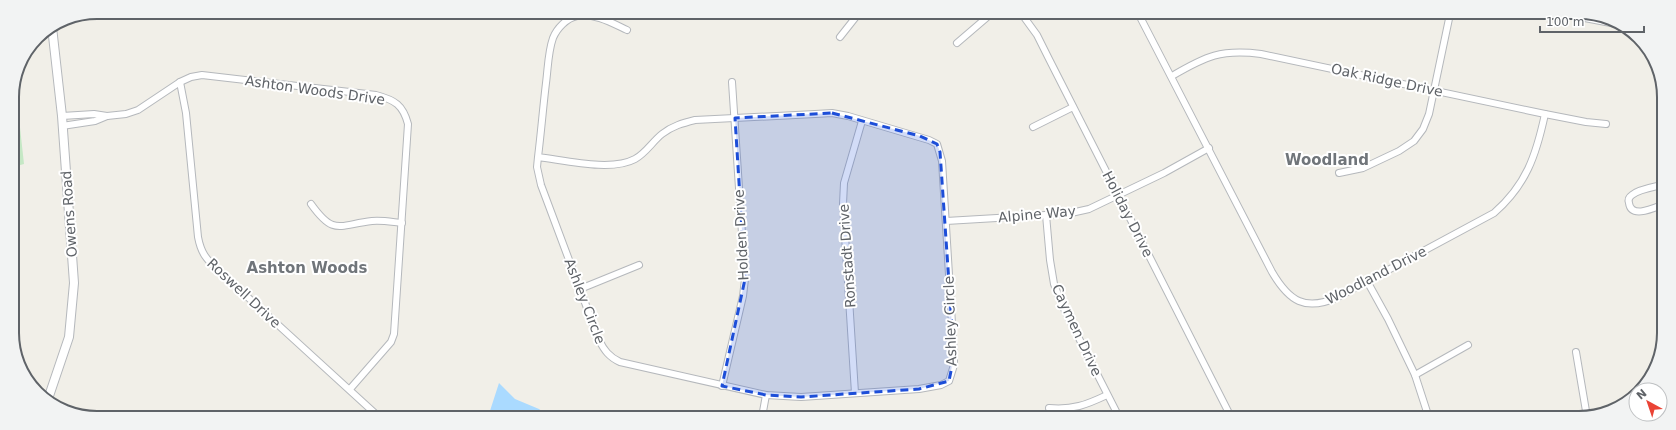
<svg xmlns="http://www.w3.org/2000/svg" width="1676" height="430" font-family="'DejaVu Sans',sans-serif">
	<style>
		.green { fill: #c5e8c5 }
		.water { fill: #aadaff }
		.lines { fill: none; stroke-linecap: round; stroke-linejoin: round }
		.minor-casing { stroke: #b5b8bc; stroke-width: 8 }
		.tertiary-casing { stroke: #b5b8bc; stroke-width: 10 }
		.minor { stroke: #fff; stroke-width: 6 }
		.tertiary { stroke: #fff; stroke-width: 8 }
		.marked { fill: #1d4ed8; fill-opacity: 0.2; stroke: #1d4ed8; stroke-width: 3; stroke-dasharray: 8 5; stroke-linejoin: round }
		.labels { text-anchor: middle; stroke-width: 4; stroke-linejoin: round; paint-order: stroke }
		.street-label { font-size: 14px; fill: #5f6368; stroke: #fff }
		.neighbourhood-label { font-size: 15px; font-weight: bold; fill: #70757a; stroke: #fff }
		.rim { fill: none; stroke: #5f6368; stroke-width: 2 }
	</style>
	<rect width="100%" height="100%" fill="#f1efe8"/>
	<path class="green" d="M 15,82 L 24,164 L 13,167 L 12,92 Z"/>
	<path class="water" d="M 499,383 L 515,399 L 539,409 L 549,417 L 488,417 Z"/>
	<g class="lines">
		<defs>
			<g id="minor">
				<path d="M 1021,13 L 1037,35 L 1049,59 L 1231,417"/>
				<path d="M 1138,13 L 1272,272 C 1289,301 1305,312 1338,297 L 1494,213 C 1526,185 1536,156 1545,114"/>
				<path d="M 1564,14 L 1616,24"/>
				<path d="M 840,37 L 859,13"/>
				<path d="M 957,43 L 992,13"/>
				<path d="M 1172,76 C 1206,56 1221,49 1261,54 L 1545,114 L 1586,122 L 1606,124"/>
				<path d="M 180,82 L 186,113 L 198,237 C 201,253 206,259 218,270 L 379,417"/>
				<path d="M 62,116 L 94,114 L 107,116"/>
				<path d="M 62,126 L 95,121 L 107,116 L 126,114 L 138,110 L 180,82 L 191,77 L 202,75 L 376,95 C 395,100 403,105 408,124 L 394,334 L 391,342 L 350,389"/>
				<path d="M 1033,127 L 1073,107"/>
				<path d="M 538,157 C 564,160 611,172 635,159 C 646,153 652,142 662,134 C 672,126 683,123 695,120 L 815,114 L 832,113 L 848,116 L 929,140 L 937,144 L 942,161 L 954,356 L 954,365 L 949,381 L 941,385 L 919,389 L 801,397 L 766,395 L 620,362 C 609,357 604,350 599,340 L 541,185 L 537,167 L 538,157 C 541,133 543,108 546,83 C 548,68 548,52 553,38 C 557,28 567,18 577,16 C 595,13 612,23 627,30"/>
				<path d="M 1339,173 L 1363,168 L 1399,151 L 1414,141 L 1423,129 L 1429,114 L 1450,14"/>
				<path d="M 1662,185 C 1654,187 1639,189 1632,195 C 1629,197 1628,200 1629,203 C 1631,219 1654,208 1662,205"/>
				<path d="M 311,204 C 334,236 338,225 372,221 C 382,220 392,222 402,223"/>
				<path d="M 1046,215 L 1050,260 L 1054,284 L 1062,305 L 1119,417"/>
				<path d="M 946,221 L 1046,215 L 1071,213 L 1089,209 L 1164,173 L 1209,148"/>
				<path d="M 1367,281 L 1388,319 L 1415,375 L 1429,418"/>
				<path d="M 580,289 L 639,265"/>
				<path d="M 1576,352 L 1587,417"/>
				<path d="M 1415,375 L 1468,345"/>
				<path d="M 722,386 L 743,296 L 745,279 L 732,82"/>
				<path d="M 855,393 L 843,204 L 844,183 L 862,121"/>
				<path d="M 1049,408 C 1073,410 1086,405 1107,395"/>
				<path d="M 762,417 L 766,395"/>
			</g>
			<path id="tertiary" d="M 48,399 L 69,337 L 74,283 L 62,116 L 52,27"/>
		</defs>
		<use href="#minor" class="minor-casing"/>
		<use href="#tertiary" class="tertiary-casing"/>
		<use href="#minor" class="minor"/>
		<use href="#tertiary" class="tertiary"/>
	</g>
	<path class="marked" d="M 832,113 L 920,136 L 937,144 L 940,152 L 954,356 L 949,381 L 919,389 L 801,397 L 766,395 L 722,386 L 745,279 L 735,118 Z"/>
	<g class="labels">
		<g class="street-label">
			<text transform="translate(1387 80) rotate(12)" y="5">Oak Ridge Drive</text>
			<text transform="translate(315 90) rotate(8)" y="5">Ashton Woods Drive</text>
			<text transform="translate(69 214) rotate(-94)" y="5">Owens Road</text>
			<text transform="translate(1037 214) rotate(-5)" y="5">Alpine Way</text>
			<text transform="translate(1128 214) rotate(63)" y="5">Holiday Drive</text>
			<text transform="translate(741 235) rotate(-93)" y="5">Holden Drive</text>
			<text transform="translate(847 256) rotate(-94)" y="5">Ronstadt Drive</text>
			<text transform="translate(1376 275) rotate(-27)" y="5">Woodland Drive</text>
			<text transform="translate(244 293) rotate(43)" y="5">Roswell Drive</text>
			<text transform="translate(585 301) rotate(69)" y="5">Ashley Circle</text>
			<text transform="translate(950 321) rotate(-92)" y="5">Ashley Circle</text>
			<text transform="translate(1077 330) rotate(65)" y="5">Caymen Drive</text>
		</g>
		<g class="neighbourhood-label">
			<text x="1327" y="165">Woodland</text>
			<text x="307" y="273">Ashton Woods</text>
		</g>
	</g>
	<path d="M0 0H1676V430H0ZM97 19H1579A78 78 0 0 1 1657 97V333A78 78 0 0 1 1579 411H97A78 78 0 0 1 19 333V97A78 78 0 0 1 97 19Z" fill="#f2f3f3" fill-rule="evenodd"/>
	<path class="rim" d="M97 19H1579A78 78 0 0 1 1657 97V333A78 78 0 0 1 1579 411H97A78 78 0 0 1 19 333V97A78 78 0 0 1 97 19Z"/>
	<g transform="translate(1648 402) rotate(320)"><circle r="19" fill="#ffffff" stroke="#bfc1c3"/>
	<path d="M0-3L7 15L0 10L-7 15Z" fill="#ea4335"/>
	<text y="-6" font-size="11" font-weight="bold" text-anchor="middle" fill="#5f6368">N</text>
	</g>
	<path d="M1540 26v6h104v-6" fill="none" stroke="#5f6368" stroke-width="2"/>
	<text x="1546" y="26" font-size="12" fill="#5f6368" stroke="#ffffff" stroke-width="3" paint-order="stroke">100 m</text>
</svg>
